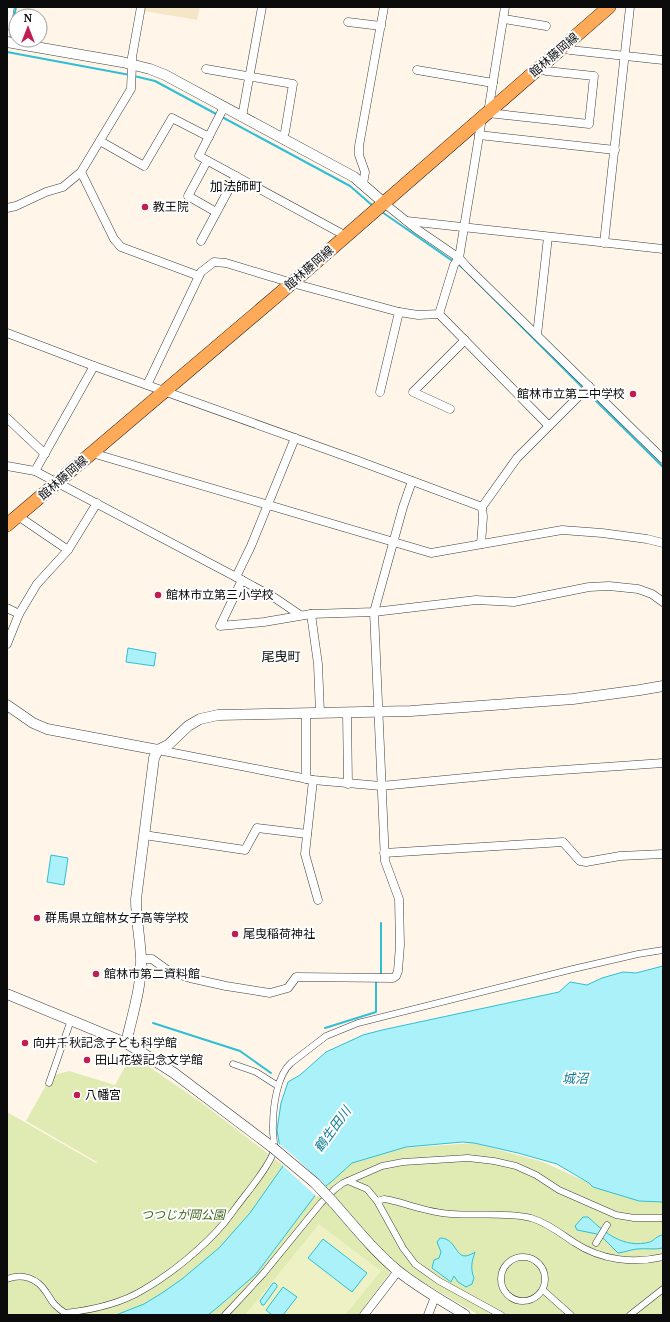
<svg xmlns="http://www.w3.org/2000/svg" width="670" height="1322" font-family="'PT Serif','Noto Sans JP',serif">
	<style>
		.farmland { fill: #f6e6c8 }
		.green { fill: #dfebb2 }
		.pitch { fill: #eef1c4 }
		.water { fill: #abf1f9; stroke: #2fbfd4 }
		.pier { fill: #fff5e9 }
		.lines { fill: none; stroke-linecap: round; stroke-linejoin: round }
		.stream { stroke: #2fbfd4; stroke-width: 2 }
		.pedestrian-casing { stroke: #3e3e3e; stroke-width: 7 }
		.minor-casing { stroke: #3e3e3e; stroke-width: 9 }
		.tertiary-casing { stroke: #3e3e3e; stroke-width: 11 }
		.primary-casing { stroke: #1c1c1c; stroke-width: 14 }
		.pedestrian { stroke: #fff; stroke-width: 6 }
		.minor { stroke: #fff; stroke-width: 8 }
		.tertiary { stroke: #fff; stroke-width: 10 }
		.primary { stroke: #ffaa59; stroke-width: 13 }
		.tertiary-bridge-casing { stroke: #3e3e3e; stroke-width: 11; stroke-linecap: butt }
		.tertiary-bridge { stroke: #fff; stroke-width: 10 }
		.poi-dot { fill: #c11d52; stroke: #fff; stroke-width: 1.5 }
		.labels { text-anchor: middle; stroke-width: 4; stroke-linejoin: round; paint-order: stroke }
		.street-label { font-size: 12px; fill: #0b0b0b; stroke: #fff }
		.poi-label { font-size: 12px; fill: #0b0b0b; stroke: #fff; text-anchor: start }
		.park-label { font-size: 12px; font-style: italic; fill: #3e6519; stroke: #fff }
		.neighbourhood-label { font-size: 13px; fill: #0b0b0b; stroke: #fff }
		.water-label { font-size: 13px; font-style: italic; fill: #0f7e94; stroke: #fff }
	</style>
	<rect width="100%" height="100%" fill="#fff5e9"/>
	<path class="farmland" d="M 146,7 L 200,7 L 197,20 L 144,11 Z"/>
	<path class="green" d="M 130,1058 L 133,1058 L 142,1062 L 202,1103 L 292,1172 L 331,1182 L 352,1163 L 403,1148 L 474,1143 L 543,1162 L 589,1183 L 663,1202 L 663,1315 L 479,1315 L 395,1266 L 358,1315 L 7,1315 L 7,1112 L 96,1163 L 78,1183 L 97,1162 L 26,1121 L 45,1087 L 47,1077 L 69,1071 L 115,1085 Z"/>
	<path class="pitch" d="M 319,1224 L 381,1271 L 345,1315 L 245,1315 Z"/>
	<g class="water">
		<path d="M 128,648 L 156,653 L 154,666 L 126,662 Z"/>
		<path d="M 51,855 L 68,858 L 64,885 L 47,882 Z"/>
		<path d="M 663,966 L 663,1202 L 639,1201 L 593,1187 L 589,1183 L 557,1164 L 518,1153 L 474,1143 L 462,1142 L 406,1147 L 352,1163 L 331,1182 L 317,1193 L 256,1274 L 218,1307 L 208,1315 L 116,1315 L 144,1304 L 162,1293 L 182,1279 L 219,1248 L 250,1213 L 283,1166 L 277,1130 L 281,1103 L 288,1082 L 300,1075 L 326,1052 L 363,1035 L 382,1030 L 559,992 L 570,982 L 587,985 L 602,978 L 623,972 L 636,973 Z"/>
		<path d="M 583,1217 L 588,1217 C 605,1233 624,1249 650,1242 C 655,1240 656,1236 663,1235 L 663,1248 C 654,1250 646,1248 637,1249 C 629,1250 626,1252 618,1253 L 604,1239 L 597,1234 L 577,1230 L 575,1226 Z"/>
		<path d="M 440,1238 C 459,1238 454,1266 475,1252 C 472,1261 470,1268 474,1278 L 472,1284 L 466,1287 L 458,1282 L 454,1276 L 451,1282 L 432,1268 L 434,1260 L 439,1258 L 441,1252 L 437,1242 Z"/>
		<path d="M 323,1239 L 367,1273 L 352,1292 L 308,1258 Z"/>
		<path d="M 273,1283 L 275,1283 L 277,1285 L 277,1287 L 264,1305 L 262,1305 L 260,1301 Z"/>
		<path d="M 283,1287 L 297,1297 L 283,1315 L 272,1315 L 266,1310 Z"/>
	</g>
	<path class="pier" d="M 278,1143 L 295,1157 L 327,1188 L 317,1197 L 281,1164 Z"/>
	<g class="lines">
		<g class="stream">
			<path d="M 10,39 L 16,7"/>
			<path d="M 7,52 L 130,75"/>
			<path d="M 134,76 L 155,81 L 218,115"/>
			<path d="M 222,117 L 350,186 L 373,206"/>
			<path d="M 382,212 L 454,262"/>
			<path d="M 458,264 L 465,270"/>
			<path d="M 468,273 L 584,389"/>
			<path d="M 587,392 L 663,467"/>
			<path d="M 379,976 L 381,973 L 381,923"/>
			<path d="M 153,1023 L 240,1051 L 271,1073"/>
			<path d="M 325,1028 L 376,1012 L 376,982 L 378,980"/>
		</g>
		<defs>
			<g id="pedestrian">
				<path d="M 233,1064 L 256,1072 L 278,1086"/>
				<path d="M 49,1083 L 71,1020"/>
				<path d="M 348,1181 L 367,1189 L 377,1201 L 403,1248 L 415,1264 L 439,1281 L 501,1315"/>
				<path d="M 377,1201 L 384,1199 L 390,1200 C 411,1205 430,1213 452,1214 C 478,1216 505,1212 531,1218 C 548,1223 561,1234 575,1243 C 601,1260 633,1264 663,1257"/>
				<path d="M 596,1243 L 607,1225"/>
				<circle cx="523" cy="1279" r="22"/>
				<path d="M 7,1279 C 22,1273 37,1278 46,1292 C 49,1296 51,1301 55,1305 C 58,1308 62,1311 65,1313 C 92,1310 120,1304 143,1290 C 171,1274 204,1247 225,1222 C 232,1213 239,1203 247,1193 C 254,1184 272,1161 274,1150 C 275,1142 272,1133 273,1125 C 273,1107 277,1075 291,1063 L 326,1036 L 358,1023 L 573,969 L 638,954 L 663,950"/>
				<path d="M 543,1290 L 571,1315"/>
				<path d="M 225,1315 L 263,1274 L 321,1203 L 335,1189 L 343,1183 L 382,1166 L 403,1162 L 468,1158 L 494,1161 L 516,1166 L 536,1175 L 559,1190 L 616,1215 L 634,1218 L 663,1218"/>
				<path d="M 630,1315 L 663,1289"/>
			</g>
			<g id="minor">
				<path d="M 505,7 L 488,113 L 589,124 L 594,76 L 546,71 L 540,67"/>
				<path d="M 504,19 L 546,26"/>
				<path d="M 348,22 L 381,26"/>
				<path d="M 7,25 L 10,7"/>
				<path d="M 562,48 L 570,50 L 663,60"/>
				<path d="M 206,69 L 293,84 L 285,132 L 282,138"/>
				<path d="M 417,70 L 493,83"/>
				<path d="M 224,107 L 199,156 L 346,236"/>
				<path d="M 242,117 L 262,7"/>
				<path d="M 479,135 L 615,150"/>
				<path d="M 100,141 L 144,166 L 172,118 L 209,137"/>
				<path d="M 207,161 L 188,196 L 216,212"/>
				<path d="M 81,172 L 114,239 L 121,247 L 199,276"/>
				<path d="M 363,184 L 365,172 L 359,155 L 359,146 L 384,7"/>
				<path d="M 384,203 L 415,228 L 459,258 L 467,267 L 663,459"/>
				<path d="M 7,208 L 16,206 L 46,192 L 63,187 L 81,172 L 131,89 L 132,64 L 132,57 L 141,7"/>
				<path d="M 407,221 L 663,249"/>
				<path d="M 201,241 L 236,176"/>
				<path d="M 604,243 L 630,7"/>
				<path d="M 439,314 L 549,426"/>
				<path d="M 7,333 L 94,366 L 356,460 L 482,507"/>
				<path d="M 537,335 L 548,237"/>
				<path d="M 147,385 L 199,276 L 201,272 L 214,262 L 226,263 L 292,283 L 399,312 L 418,315 L 439,314 L 454,265 L 459,258 L 482,118"/>
				<path d="M 380,392 L 399,312"/>
				<path d="M 450,409 L 413,392 L 465,340"/>
				<path d="M 7,418 L 45,454"/>
				<path d="M 295,438 L 251,546 L 236,577 L 275,598 L 300,615"/>
				<path d="M 92,453 L 431,553 L 562,530 L 602,533 L 647,539 L 663,543"/>
				<path d="M 7,466 L 35,471 L 236,577"/>
				<path d="M 35,471 L 94,366"/>
				<path d="M 18,516 L 68,550 L 97,503"/>
				<path d="M 481,544 L 483,517 L 482,507 L 517,458 L 589,386"/>
				<path d="M 242,580 L 220,626 L 264,622 L 311,614 L 374,612 L 476,600 L 514,602 L 589,587 L 609,586 L 638,589 L 652,594 L 663,602"/>
				<path d="M 7,608 L 19,614"/>
				<path d="M 311,614 L 318,664 L 320,713"/>
				<path d="M 7,644 L 19,614 L 37,584 L 68,550"/>
				<path d="M 347,712 L 348,784"/>
				<path d="M 306,713 L 306,779"/>
				<path d="M 158,750 L 313,780 L 381,786 L 506,774 L 663,763"/>
				<path d="M 313,780 L 305,854 L 318,900"/>
				<path d="M 144,835 L 245,850 L 257,828 L 307,834"/>
				<path d="M 384,853 L 563,842 L 580,861 L 586,862 L 620,856 L 663,854"/>
				<path d="M 141,959 L 152,959 L 170,972 L 190,978 L 226,986 L 270,993 L 288,988 L 296,977 L 393,978 L 396,976 L 398,971 L 400,945 L 399,899 L 385,861 L 374,612 L 403,507 L 412,481"/>
				<path d="M 364,1315 L 398,1271"/>
				<path d="M 428,1315 L 435,1297"/>
			</g>
			<g id="tertiary">
				<path d="M 7,42 L 122,62 L 150,69 L 165,75 L 354,177 L 384,203"/>
				<path d="M 7,705 L 33,723 L 47,729 L 158,750"/>
				<path d="M 7,994 L 126,1043 L 149,1057 L 174,1073 L 272,1147"/>
				<path d="M 126,1043 C 132,1016 142,986 141,958 C 140,938 136,919 136,899 L 154,758 L 158,750 L 168,745 L 188,726 L 200,719 L 218,715 L 411,711 L 573,699 L 640,690 L 663,686"/>
				<path d="M 333,1202 C 354,1226 374,1251 398,1271 C 419,1288 443,1301 465,1315"/>
			</g>
			<path id="primary" d="M 7,525 L 292,283 L 609,7"/>
		</defs>
		<use href="#pedestrian" class="pedestrian-casing"/>
		<use href="#minor" class="minor-casing"/>
		<use href="#tertiary" class="tertiary-casing"/>
		<use href="#primary" class="primary-casing"/>
		<use href="#pedestrian" class="pedestrian"/>
		<use href="#minor" class="minor"/>
		<use href="#tertiary" class="tertiary"/>
		<use href="#primary" class="primary"/>
		<defs>
			<path id="tertiary-bridge" d="M 272,1147 L 315,1183 L 333,1202"/>
		</defs>
		<use href="#tertiary-bridge" class="tertiary-bridge-casing"/>
		<use href="#tertiary-bridge" class="tertiary-bridge"/>
	</g>
	<g class="poi-dot">
		<circle cx="145" cy="207" r="4"/>
		<circle cx="633" cy="394" r="4"/>
		<circle cx="158" cy="595" r="4"/>
		<circle cx="37" cy="918" r="4"/>
		<circle cx="235" cy="934" r="4"/>
		<circle cx="96" cy="974" r="4"/>
		<circle cx="25" cy="1043" r="4"/>
		<circle cx="87" cy="1060" r="4"/>
		<circle cx="77" cy="1095" r="4"/>
	</g>
	<g class="labels">
		<g class="street-label">
			<text transform="translate(554 55) rotate(-41)" y="4">館林藤岡線</text>
			<text transform="translate(309 268) rotate(-41)" y="4">館林藤岡線</text>
			<text transform="translate(63 478) rotate(-41)" y="4">館林藤岡線</text>
		</g>
		<g class="poi-label">
			<text x="153" y="211">教王院</text>
			<text x="625" y="398" text-anchor="end">館林市立第二中学校</text>
			<text x="166" y="599">館林市立第三小学校</text>
			<text x="45" y="922">群馬県立館林女子高等学校</text>
			<text x="243" y="938">尾曳稲荷神社</text>
			<text x="104" y="978">館林市第二資料館</text>
			<text x="33" y="1047">向井千秋記念子ども科学館</text>
			<text x="95" y="1064">田山花袋記念文学館</text>
			<text x="85" y="1099">八幡宮</text>
		</g>
		<g class="park-label">
			<text x="183" y="1219">つつじが岡公園</text>
		</g>
		<g class="neighbourhood-label">
			<text x="236" y="191">加法師町</text>
			<text x="281" y="661">尾曳町</text>
		</g>
		<g class="water-label">
			<text x="575" y="1083">城沼</text>
			<text transform="translate(332 1129) rotate(-54)" y="5">鶴生田川</text>
		</g>
	</g>
	<rect width="670" height="1322" fill="none" stroke="#0b0b0b" stroke-width="16"/>
	<g transform="translate(28 28)"><circle r="19" fill="#ffffff" stroke="#9d9d9d"/>
	<path d="M0-3L7 15L0 10L-7 15Z" fill="#c11d52"/>
	<text y="-6" font-size="11" font-weight="bold" text-anchor="middle" fill="#0b0b0b">N</text>
	</g>
</svg>
